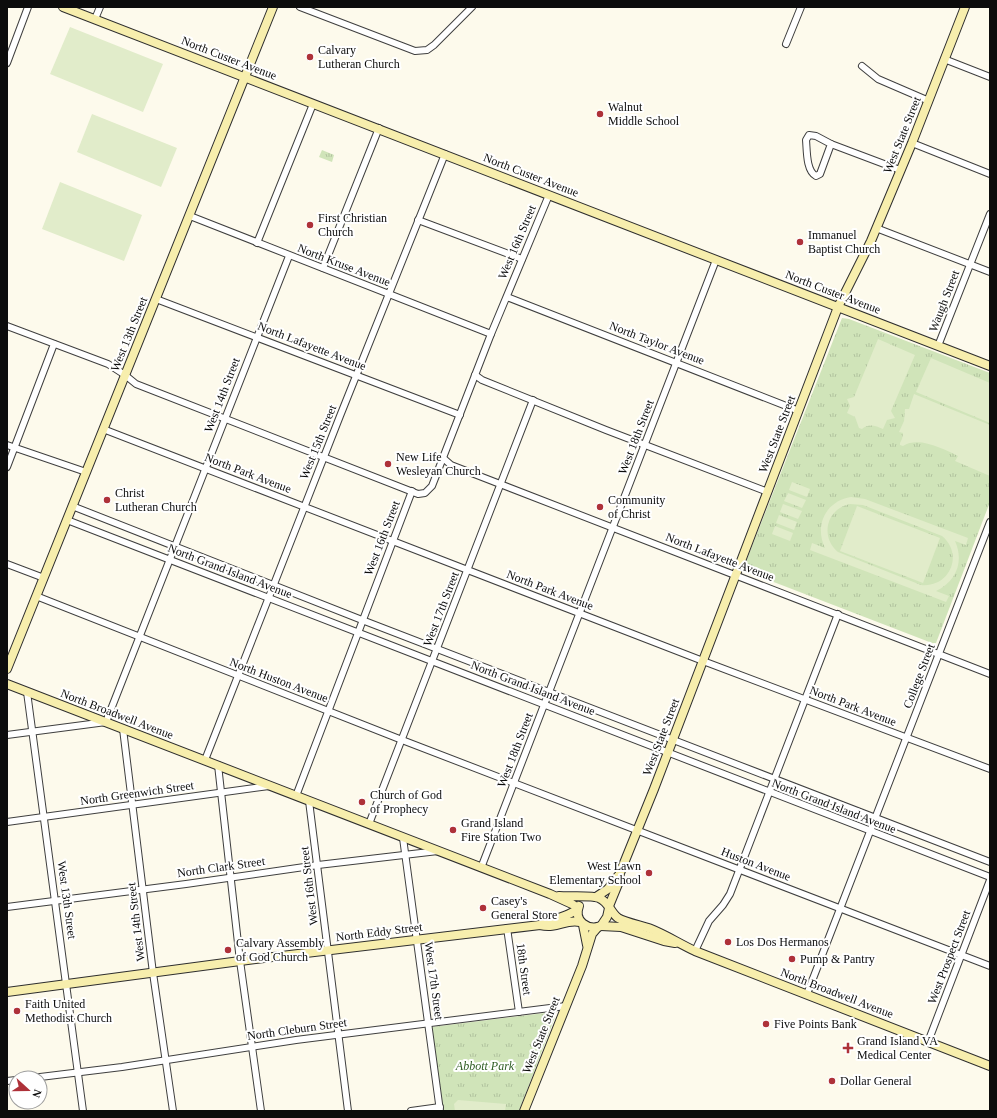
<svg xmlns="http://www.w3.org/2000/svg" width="997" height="1118" font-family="'Times New Roman',serif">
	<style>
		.park { fill: url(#park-tufts) }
		.pitch { fill: #e1ecca; fill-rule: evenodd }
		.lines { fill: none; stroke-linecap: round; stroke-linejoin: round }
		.street-casing { stroke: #3f3f3f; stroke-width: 8 }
		.secondary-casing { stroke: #2e2e2e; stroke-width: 10 }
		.street { stroke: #fff; stroke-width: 6 }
		.secondary { stroke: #f7eead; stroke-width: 8 }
		.poi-dot { fill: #ae3139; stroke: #fff; stroke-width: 1.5 }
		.labels { text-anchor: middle; stroke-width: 4; stroke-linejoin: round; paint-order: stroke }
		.poi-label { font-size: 12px; fill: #0c0c0c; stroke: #fff; text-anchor: start }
		.street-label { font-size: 12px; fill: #0c0c0c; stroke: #fff }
		.park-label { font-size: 12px; font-style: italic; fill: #2f5d23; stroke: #fff }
	</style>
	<defs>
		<pattern id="park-tufts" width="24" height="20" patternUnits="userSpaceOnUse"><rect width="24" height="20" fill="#d0e4b9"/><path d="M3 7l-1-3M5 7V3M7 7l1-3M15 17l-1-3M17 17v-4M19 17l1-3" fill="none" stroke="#b1c29e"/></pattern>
	</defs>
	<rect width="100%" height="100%" fill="#fdfaec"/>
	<g class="park">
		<path d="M 322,150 L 334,155 L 332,162 L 319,157 Z"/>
		<path d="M 842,318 L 849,319 L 990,373 L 990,502 L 936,643 L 932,643 L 745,571 L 743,569 Z"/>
		<path d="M 553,1012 L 555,1017 L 519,1111 L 443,1111 L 432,1027 Z"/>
	</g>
	<g class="pitch">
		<path d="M 70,27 L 163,64 L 143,112 L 50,74 Z"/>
		<path d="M 92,114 L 177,148 L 161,187 L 77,152 Z"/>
		<path d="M 60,182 L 142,215 L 124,261 L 42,229 Z"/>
		<path d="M 878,339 L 915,355 L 891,411 L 895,418 L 887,420 L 883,429 C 876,426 869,423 862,429 L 859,428 L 855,417 L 847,413 L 850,406 L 847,399 L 854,397 Z"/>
		<path d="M 931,358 L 990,383 L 990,423 L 916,392 Z"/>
		<path d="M 914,394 L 990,425 L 990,476 L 955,461 L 958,456 C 943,449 919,436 903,446 L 900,445 L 900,443 L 902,439 L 903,433 L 899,432 L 904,421 L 905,409 L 909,409 Z"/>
		<path d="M 792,482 L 810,489 L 807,497 L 789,490 Z"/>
		<path d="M 788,493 L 806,500 L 802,508 L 784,501 Z"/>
		<path d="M 851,497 L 865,499 L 968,538 L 966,545 L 955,541 C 964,561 957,581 936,591 L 949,596 L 946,602 L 810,550 L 812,543 L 825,548 C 814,525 826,501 851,497 ZM 850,504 L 863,505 L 942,536 C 964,554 950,588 921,585 L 838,552 C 820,537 826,509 850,504 Z"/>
		<path d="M 783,504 L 802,511 L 798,519 L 780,512 Z"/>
		<path d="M 857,506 L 940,538 L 923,583 L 840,551 Z"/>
		<path d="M 779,515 L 797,522 L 794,530 L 776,523 Z"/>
		<path d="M 775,526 L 793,533 L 790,541 L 772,534 Z"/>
		<path d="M 458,1100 L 506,1104 L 505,1111 L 455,1111 L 454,1104 Z"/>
	</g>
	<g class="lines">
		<defs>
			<g id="street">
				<path d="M 300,7 L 415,51 L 427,50 L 434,45 L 472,7"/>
				<path d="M 95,19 L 100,7"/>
				<path d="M 786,44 L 801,7"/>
				<path d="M 944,59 L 990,77"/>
				<path d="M 7,63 L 28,7"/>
				<path d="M 862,66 L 878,79 L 929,101"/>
				<path d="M 809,135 L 816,136 L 831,144 L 820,174 L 816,176 C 806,171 807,150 806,140 Z"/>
				<path d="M 912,143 L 990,174"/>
				<path d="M 831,144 L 900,170"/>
				<path d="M 190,216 L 491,334"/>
				<path d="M 418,220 L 522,259"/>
				<path d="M 876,228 L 990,272"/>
				<path d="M 257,243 L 313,104"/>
				<path d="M 323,268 L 379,128"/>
				<path d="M 507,297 L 799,411"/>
				<path d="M 156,299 L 460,415"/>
				<path d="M 7,326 L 108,364 L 125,375 L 136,384 L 418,494 L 425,493 L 432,486 L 491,334 L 549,195"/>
				<path d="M 938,346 L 990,214"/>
				<path d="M 475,375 L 482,380 L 606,430 L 768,492"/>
				<path d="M 103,429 L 703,661 L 990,769"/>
				<path d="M 7,445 L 86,472"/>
				<path d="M 443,458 L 451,465 L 990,674"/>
				<path d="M 7,467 L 54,344"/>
				<path d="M 72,506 L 362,620 L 990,862"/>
				<path d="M 67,520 L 990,877"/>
				<path d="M 7,564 L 44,578"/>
				<path d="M 36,596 L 402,740 L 990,966"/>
				<path d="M 27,692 L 83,1111"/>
				<path d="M 123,729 L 153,973 L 173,1111"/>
				<path d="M 7,735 L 106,722 L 289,256"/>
				<path d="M 205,760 L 340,416 L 445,154"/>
				<path d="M 218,765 L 240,961 L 261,1111"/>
				<path d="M 296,796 L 412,491"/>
				<path d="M 309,801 L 348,1111"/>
				<path d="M 7,822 L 269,786"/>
				<path d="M 369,824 L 533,400"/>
				<path d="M 403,838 L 440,1111"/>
				<path d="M 481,868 L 716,260"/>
				<path d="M 7,907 L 186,884 L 318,865 L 438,851"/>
				<path d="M 507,928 L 519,1012"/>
				<path d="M 695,951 L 709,921 L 723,905 L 730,894 L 838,614"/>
				<path d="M 807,994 L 990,522"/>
				<path d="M 928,1042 L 990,880"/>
				<path d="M 32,1078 L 122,1067 L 296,1040 L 566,1006"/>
				<path d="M 7,1081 L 16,1080"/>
				<path d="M 411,1111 L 440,1107"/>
			</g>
			<g id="secondary">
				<path d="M 63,7 L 990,366"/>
				<path d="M 7,669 L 273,7"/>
				<path d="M 7,684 L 550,894 L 572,904 L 578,908"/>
				<path d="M 559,896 C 569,897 592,895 599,898 C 609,902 610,912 618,918 C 624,922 643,926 651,929 C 666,935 680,944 695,951 L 990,1066"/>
				<path d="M 596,897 L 608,889 L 618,876"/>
				<path d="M 579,906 C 573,921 588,931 601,926 L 607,917 L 609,908"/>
				<path d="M 609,906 L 618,884 L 620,873 L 654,789 L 838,307 L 871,241 L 912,143 L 965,7"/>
				<path d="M 540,925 C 558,929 564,919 580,922"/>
				<path d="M 583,925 L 587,945"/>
				<path d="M 601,926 L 621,927 L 664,941 L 675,943"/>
				<path d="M 7,992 L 240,961 L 540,925 L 567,915 L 577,910"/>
				<path d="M 524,1111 L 582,966 L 592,934 L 598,927"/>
			</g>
		</defs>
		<use href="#street" class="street-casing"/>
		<use href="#secondary" class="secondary-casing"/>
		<use href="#street" class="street"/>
		<use href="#secondary" class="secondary"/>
	</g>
	<g class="poi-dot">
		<circle cx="310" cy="57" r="4"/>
		<circle cx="600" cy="114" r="4"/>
		<circle cx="310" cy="225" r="4"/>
		<circle cx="800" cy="242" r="4"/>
		<circle cx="388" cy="464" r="4"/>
		<circle cx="107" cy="500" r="4"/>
		<circle cx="600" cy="507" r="4"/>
		<circle cx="362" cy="802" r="4"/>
		<circle cx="453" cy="830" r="4"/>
		<circle cx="649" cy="873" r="4"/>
		<circle cx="483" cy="908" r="4"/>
		<circle cx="728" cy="942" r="4"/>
		<circle cx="228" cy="950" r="4"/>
		<circle cx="792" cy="959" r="4"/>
		<circle cx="17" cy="1011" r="4"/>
		<circle cx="766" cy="1024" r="4"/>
		<path d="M846 1042h4v4h4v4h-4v4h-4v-4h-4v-4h4z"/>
		<circle cx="832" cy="1081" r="4"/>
	</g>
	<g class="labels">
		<g class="poi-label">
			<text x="318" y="54">Calvary<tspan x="318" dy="14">Lutheran Church</tspan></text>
			<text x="608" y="111">Walnut<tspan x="608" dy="14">Middle School</tspan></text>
			<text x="318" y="222">First Christian<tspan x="318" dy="14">Church</tspan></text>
			<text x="808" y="239">Immanuel<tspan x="808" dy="14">Baptist Church</tspan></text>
			<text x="396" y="461">New Life<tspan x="396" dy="14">Wesleyan Church</tspan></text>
			<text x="115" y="497">Christ<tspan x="115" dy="14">Lutheran Church</tspan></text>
			<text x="608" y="504">Community<tspan x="608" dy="14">of Christ</tspan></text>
			<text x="370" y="799">Church of God<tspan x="370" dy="14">of Prophecy</tspan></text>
			<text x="461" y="827">Grand Island<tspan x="461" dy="14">Fire Station Two</tspan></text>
			<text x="641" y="870" text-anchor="end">West Lawn<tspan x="641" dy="14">Elementary School</tspan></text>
			<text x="491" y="905">Casey's<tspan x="491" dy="14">General Store</tspan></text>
			<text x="736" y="946">Los Dos Hermanos</text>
			<text x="236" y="947">Calvary Assembly<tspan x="236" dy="14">of God Church</tspan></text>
			<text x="800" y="963">Pump &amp; Pantry</text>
			<text x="25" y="1008">Faith United<tspan x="25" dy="14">Methodist Church</tspan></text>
			<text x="774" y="1028">Five Points Bank</text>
			<text x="857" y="1045">Grand Island VA<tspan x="857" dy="14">Medical Center</tspan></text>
			<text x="840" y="1085">Dollar General</text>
		</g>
		<g class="street-label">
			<text transform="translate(229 58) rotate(21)" y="4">North Custer Avenue</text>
			<text transform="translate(902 135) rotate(-68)" y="4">West State Street</text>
			<text transform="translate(531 175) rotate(21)" y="4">North Custer Avenue</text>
			<text transform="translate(517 242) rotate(-67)" y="4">West 16th Street</text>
			<text transform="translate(344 265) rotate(21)" y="4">North Kruse Avenue</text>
			<text transform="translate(833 292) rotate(21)" y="4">North Custer Avenue</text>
			<text transform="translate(944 301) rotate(-69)" y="4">Waugh Street</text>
			<text transform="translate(129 334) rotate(-68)" y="4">West 13th Street</text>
			<text transform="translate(657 343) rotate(21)" y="4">North Taylor Avenue</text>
			<text transform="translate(312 346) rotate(21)" y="4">North Lafayette Avenue</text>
			<text transform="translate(222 395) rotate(-69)" y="4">West 14th Street</text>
			<text transform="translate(777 434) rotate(-69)" y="4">West State Street</text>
			<text transform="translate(636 437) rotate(-69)" y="4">West 18th Street</text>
			<text transform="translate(318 442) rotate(-68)" y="4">West 15th Street</text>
			<text transform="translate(248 473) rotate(21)" y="4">North Park Avenue</text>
			<text transform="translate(382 538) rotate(-69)" y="4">West 16th Street</text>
			<text transform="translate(720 557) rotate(21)" y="4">North Lafayette Avenue</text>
			<text transform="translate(230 571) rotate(21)" y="4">North Grand Island Avenue</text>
			<text transform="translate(550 590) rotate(21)" y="4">North Park Avenue</text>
			<text transform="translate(441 609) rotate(-69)" y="4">West 17th Street</text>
			<text transform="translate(919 676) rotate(-69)" y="4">College Street</text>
			<text transform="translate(279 680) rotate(21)" y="4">North Huston Avenue</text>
			<text transform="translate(533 688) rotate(21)" y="4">North Grand Island Avenue</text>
			<text transform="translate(853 706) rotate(21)" y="4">North Park Avenue</text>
			<text transform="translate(117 714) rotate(21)" y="4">North Broadwell Avenue</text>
			<text transform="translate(661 737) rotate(-69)" y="4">West State Street</text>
			<text transform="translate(515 750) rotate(-69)" y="4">West 18th Street</text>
			<text transform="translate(137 793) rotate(-8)" y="4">North Greenwich Street</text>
			<text transform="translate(834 806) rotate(21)" y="4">North Grand Island Avenue</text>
			<text transform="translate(756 864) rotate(21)" y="4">Huston Avenue</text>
			<text transform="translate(221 867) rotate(-8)" y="4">North Clark Street</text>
			<text transform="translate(309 886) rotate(-97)" y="4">West 16th Street</text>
			<text transform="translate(67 900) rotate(82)" y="4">West 13th Street</text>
			<text transform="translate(136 922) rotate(-97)" y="4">West 14th Street</text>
			<text transform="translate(379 932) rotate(-7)" y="4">North Eddy Street</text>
			<text transform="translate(949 957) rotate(-69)" y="4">West Prospect Street</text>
			<text transform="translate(524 969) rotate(82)" y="4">18th Street</text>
			<text transform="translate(434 981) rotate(82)" y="4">West 17th Street</text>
			<text transform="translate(837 993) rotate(21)" y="4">North Broadwell Avenue</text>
			<text transform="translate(297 1029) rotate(-8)" y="4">North Cleburn Street</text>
			<text transform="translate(541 1035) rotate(-68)" y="4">West State Street</text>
		</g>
		<g class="park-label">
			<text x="485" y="1070">Abbott Park</text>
		</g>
	</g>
	<rect width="997" height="1118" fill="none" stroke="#0c0c0c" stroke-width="16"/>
	<g transform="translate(28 1090) rotate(111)"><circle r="19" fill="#ffffff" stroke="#9e9e9e"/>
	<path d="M0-3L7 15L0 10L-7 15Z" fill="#ae3139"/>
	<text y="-6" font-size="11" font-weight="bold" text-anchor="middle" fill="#0c0c0c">N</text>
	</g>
</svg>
